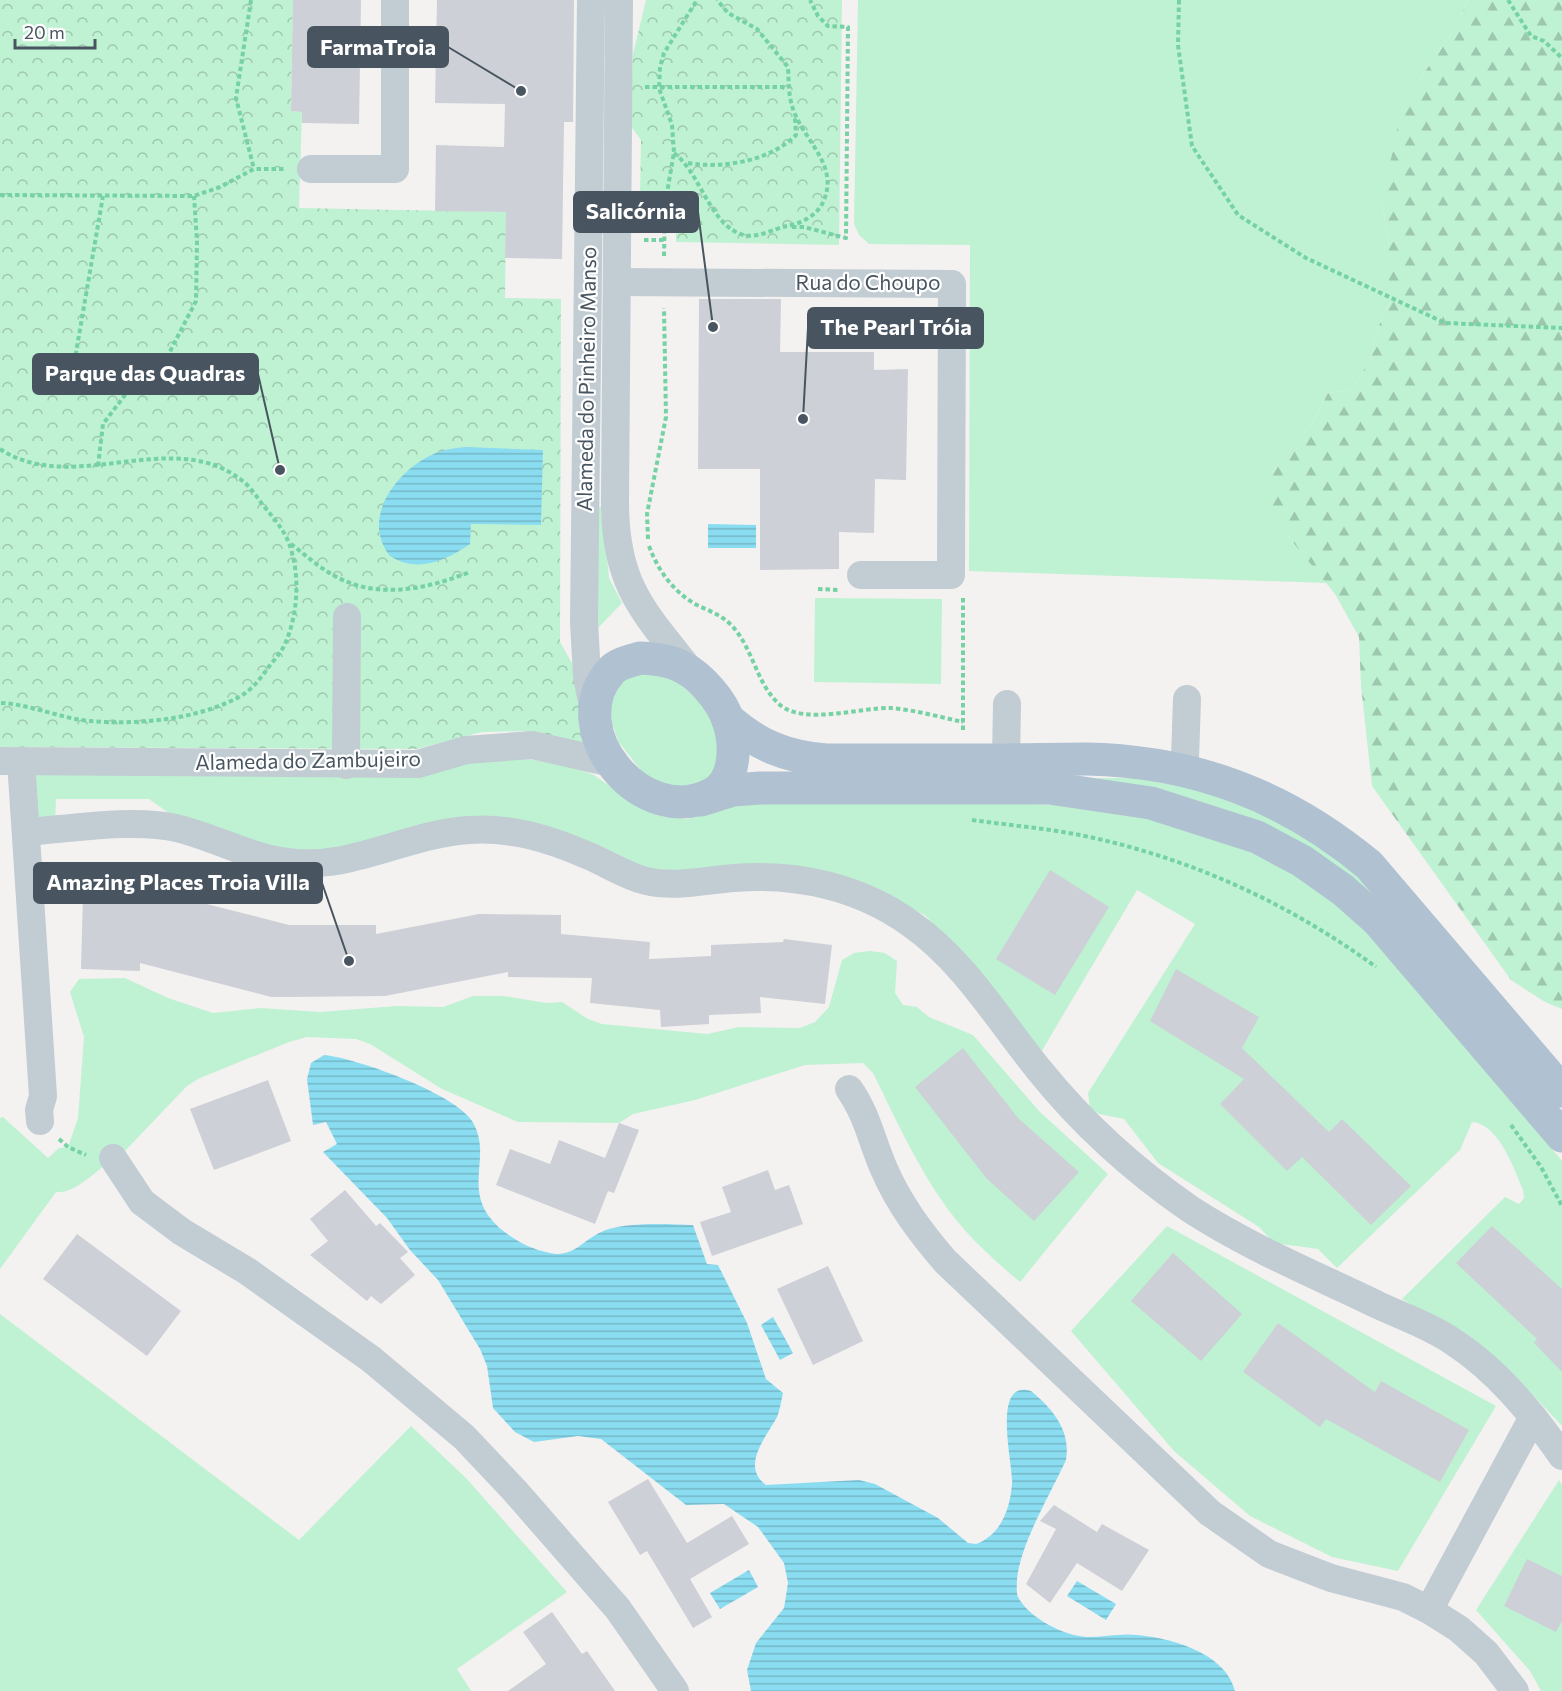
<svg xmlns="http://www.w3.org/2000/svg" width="1562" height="1691" font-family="Commissioner,sans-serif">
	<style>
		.grass { fill: #bff2d2 }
		.forest { fill: url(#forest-firs) }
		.park { fill: url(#park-crowns) }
		.water { fill: url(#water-rules) }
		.building { fill: #cdd0d6 }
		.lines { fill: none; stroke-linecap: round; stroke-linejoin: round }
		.path { stroke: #75d2a3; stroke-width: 4; stroke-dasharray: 4.5 3; stroke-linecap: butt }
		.minor { stroke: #c1ccd3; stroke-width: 28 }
		.major { stroke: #b0c1d1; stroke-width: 33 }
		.labels { text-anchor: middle; stroke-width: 4.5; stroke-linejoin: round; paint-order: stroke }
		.street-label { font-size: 21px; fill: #485560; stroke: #fff }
		.leader { fill: none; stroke: #485560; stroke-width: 2 }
		.callout-dot { fill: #485560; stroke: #fff; stroke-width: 2 }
		.callout { fill: #485560; stroke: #485560; stroke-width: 2 }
		.callout-label { font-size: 22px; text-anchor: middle; font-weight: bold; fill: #fff }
	</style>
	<defs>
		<pattern id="forest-firs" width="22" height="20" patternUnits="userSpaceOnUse" patternTransform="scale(1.5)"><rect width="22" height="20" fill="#bff2d2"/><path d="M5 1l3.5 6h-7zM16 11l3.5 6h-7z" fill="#9dc7ae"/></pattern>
		<pattern id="park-crowns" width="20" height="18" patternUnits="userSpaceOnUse" patternTransform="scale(1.5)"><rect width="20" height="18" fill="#bff2d2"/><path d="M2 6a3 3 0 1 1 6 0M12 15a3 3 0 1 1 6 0" fill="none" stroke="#9dc7ae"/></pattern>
		<pattern id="water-rules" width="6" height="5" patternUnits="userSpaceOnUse" patternTransform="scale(1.5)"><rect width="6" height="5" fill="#8addf1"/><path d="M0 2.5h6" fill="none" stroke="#73b6c7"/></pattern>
	</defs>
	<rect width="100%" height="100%" fill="#f4f1f1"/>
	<g class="grass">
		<path d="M 858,0 L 1468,0 L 1457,24 L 1412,91 L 1382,202 L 1389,246 L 1389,301 L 1376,333 L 1370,361 L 1350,390 L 1328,393 L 1312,424 L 1272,472 L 1287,535 L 1327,583 L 969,571 L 970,245 L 869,244 L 859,235 L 854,224 Z"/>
		<path d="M 598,507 L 602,507 L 609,578 L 622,603 L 598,628 Z"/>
		<path d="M 815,598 L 942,599 L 941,684 L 814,682 Z"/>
		<path d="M 646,671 L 676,681 L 707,708 L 721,742 L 712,779 L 678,788 L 646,777 L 618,741 L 612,723 L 610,707 L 622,679 Z"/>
		<path d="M 500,754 L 574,767 L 594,775 L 628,799 L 664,817 L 688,819 L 727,807 L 760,804 L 1030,804 C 1143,807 1275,842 1359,923 C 1385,947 1407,978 1430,1005 C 1474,1057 1518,1109 1562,1161 L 1562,1426 L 1517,1378 L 1480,1345 L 1402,1299 L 1505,1197 L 1519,1204 L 1524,1198 L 1523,1190 C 1514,1169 1499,1124 1472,1122 L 1460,1150 L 1337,1268 L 1318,1249 L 1274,1243 L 1259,1227 L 1158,1163 L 1124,1119 L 1099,1114 L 1090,1108 L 1088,1093 L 1195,924 L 1137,890 L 1040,1054 L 987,984 L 926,916 L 890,896 L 661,874 L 566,834 L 313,855 L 266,848 L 170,814 L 149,799 L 56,799 L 55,822 L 35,823 L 33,768 Z"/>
		<path d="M 1095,778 L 1134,778 L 1189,788 L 1249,806 L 1341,858 L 1391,913 L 1152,789 Z"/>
		<path d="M 870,951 L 885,953 L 897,961 L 895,993 L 903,1005 L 917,1007 L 929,1017 L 973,1035 L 1040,1112 L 1108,1174 L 1020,1282 C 1000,1265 980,1248 963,1228 C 925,1184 899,1126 873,1073 L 863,1063 L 805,1065 L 695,1100 L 633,1114 L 619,1123 L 518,1122 L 442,1089 L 370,1044 L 356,1039 L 307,1037 L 289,1042 L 200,1078 L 187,1086 L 123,1153 C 103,1162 78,1195 56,1192 L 0,1269 L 0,1118 L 3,1117 L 48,1158 L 59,1148 L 68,1147 L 78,1118 L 84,1037 L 70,992 L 79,979 L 125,978 L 168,998 L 213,1013 L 260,1008 L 320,1012 L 397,1006 L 443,1007 L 473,996 L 503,996 L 547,1003 L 562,1002 L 588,1019 L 602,1024 L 707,1034 L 739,1027 L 800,1028 L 815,1022 L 829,1007 L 842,960 L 854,953 Z"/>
		<path d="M 1167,1226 L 1496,1406 L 1398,1571 L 1332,1557 L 1250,1516 L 1174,1451 L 1071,1331 Z"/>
		<path d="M 0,1314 L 299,1540 L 411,1426 L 466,1478 L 567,1592 L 457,1669 L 471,1691 L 0,1691 Z"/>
		<path d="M 1559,1480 L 1562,1485 L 1562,1691 L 1541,1691 L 1530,1671 L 1476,1610 Z"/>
	</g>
	<path class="forest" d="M 1468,0 L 1562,0 L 1562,1009 L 1545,1002 L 1511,980 L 1372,786 L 1361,686 L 1359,637 L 1335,594 L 1287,535 L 1268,498 L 1272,472 L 1312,424 L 1328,393 L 1350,390 L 1370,361 L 1376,333 L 1389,301 L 1389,246 L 1382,202 L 1400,116 L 1412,91 L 1457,24 Z"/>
	<g class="park">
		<path d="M 0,0 L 293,0 L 291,111 L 302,112 L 299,208 L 506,212 L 505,298 L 561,299 L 560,642 L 572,663 L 587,747 L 525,731 L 482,732 L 417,749 L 0,747 Z"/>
		<path d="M 646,0 L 842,0 L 839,245 L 676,242 L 676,228 L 629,228 L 629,210 L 640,193 L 641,140 L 630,125 L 633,54 Z"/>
	</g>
	<g class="water">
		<path d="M 466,447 L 543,450 L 541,525 L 471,524 L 470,544 C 447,560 417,574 390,556 C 359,517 399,467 438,452 C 447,449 456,448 466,447 Z"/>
		<path d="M 708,524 L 756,525 L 756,548 L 708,548 Z"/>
		<path d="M 324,1055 C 356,1058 454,1093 472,1121 C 495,1158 457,1192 502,1230 C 517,1242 531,1249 550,1253 C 571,1258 582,1242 599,1233 C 621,1221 668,1224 693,1225 L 707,1264 L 718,1265 L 747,1323 L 766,1379 L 783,1393 C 781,1401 780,1410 777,1417 C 767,1436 740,1466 766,1485 L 859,1480 L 875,1484 L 938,1518 L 968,1543 L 976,1544 C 1001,1535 1010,1509 1012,1484 C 1014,1467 990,1378 1031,1391 C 1053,1409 1071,1431 1066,1460 C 1050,1495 1021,1542 1017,1579 C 1017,1584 1016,1593 1018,1597 C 1029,1618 1064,1636 1087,1637 C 1104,1637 1121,1633 1137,1635 C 1171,1638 1226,1653 1235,1691 L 751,1691 L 747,1670 L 756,1643 L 784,1608 L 788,1583 L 784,1563 L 758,1527 L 724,1504 L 686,1505 L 601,1439 L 578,1436 L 534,1442 L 515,1432 L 493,1408 L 487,1366 L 480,1349 L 438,1280 L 410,1250 L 387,1218 L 323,1152 L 337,1144 L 326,1122 L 313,1125 L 307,1079 L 311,1063 Z"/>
		<path d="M 773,1317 L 793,1353 L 780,1360 L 761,1325 Z"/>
		<path d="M 749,1570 L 758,1587 L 720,1609 L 710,1593 Z"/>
		<path d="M 1077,1581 L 1116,1604 L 1106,1620 L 1067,1596 Z"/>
	</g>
	<g class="building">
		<path d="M 293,0 L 361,0 L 359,124 L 302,123 L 302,112 L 291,111 Z"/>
		<path d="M 437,0 L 574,0 L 573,122 L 564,122 L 562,259 L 505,258 L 506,212 L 435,211 L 436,145 L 504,147 L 505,104 L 435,103 Z"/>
		<path d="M 699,299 L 781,299 L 780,352 L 874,352 L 874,370 L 908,369 L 906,480 L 875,479 L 874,533 L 839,532 L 839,569 L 760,570 L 760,469 L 698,469 Z"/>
		<path d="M 1050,870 L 1109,907 L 1055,995 L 996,959 Z"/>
		<path d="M 83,894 L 166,897 L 167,894 L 289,925 L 376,925 L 376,934 L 479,914 L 561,915 L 561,934 L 650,942 L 649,959 L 711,956 L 711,945 L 783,942 L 784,939 L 832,945 L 825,1004 L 760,997 L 761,1013 L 709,1015 L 709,1024 L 661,1027 L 660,1010 L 590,1003 L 592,978 L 508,977 L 508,972 L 385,996 L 286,997 L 271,997 L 140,963 L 140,971 L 81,969 Z"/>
		<path d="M 1176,969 L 1259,1017 L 1242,1048 L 1329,1132 L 1342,1119 L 1411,1186 L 1371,1225 L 1302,1157 L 1287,1171 L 1220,1104 L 1244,1079 L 1150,1021 Z"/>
		<path d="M 963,1048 L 1018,1118 L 1079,1172 L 1034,1221 L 987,1179 L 915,1087 Z"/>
		<path d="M 268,1080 L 291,1141 L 214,1170 L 190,1109 Z"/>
		<path d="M 619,1123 L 639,1130 L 614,1193 L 608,1191 L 595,1224 L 496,1185 L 510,1149 L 550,1164 L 559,1140 L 605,1158 Z"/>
		<path d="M 768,1170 L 775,1190 L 789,1185 L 803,1224 L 712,1256 L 700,1222 L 731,1212 L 722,1187 Z"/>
		<path d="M 345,1190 L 376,1226 L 380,1223 L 408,1252 L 400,1258 L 415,1275 L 381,1304 L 371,1296 L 367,1301 L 310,1255 L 328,1241 L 310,1219 Z"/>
		<path d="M 1492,1226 L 1562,1289 L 1562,1372 L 1534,1343 L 1537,1339 L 1456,1263 Z"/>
		<path d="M 77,1234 L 181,1311 L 147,1356 L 43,1279 Z"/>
		<path d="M 1173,1253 L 1242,1314 L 1201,1361 L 1131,1301 Z"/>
		<path d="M 828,1266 L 863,1341 L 813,1365 L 777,1289 Z"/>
		<path d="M 1278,1323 L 1375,1392 L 1381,1381 L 1469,1430 L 1440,1482 L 1326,1419 L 1320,1427 L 1243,1372 Z"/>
		<path d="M 648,1479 L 687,1543 L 732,1516 L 749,1544 L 690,1579 L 712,1617 L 693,1628 L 647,1551 L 640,1555 L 608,1502 Z"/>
		<path d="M 1054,1505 L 1097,1532 L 1102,1524 L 1149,1550 L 1122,1591 L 1077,1563 L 1050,1603 L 1026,1584 L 1056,1529 L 1040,1521 Z"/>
		<path d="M 1527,1559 L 1562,1576 L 1562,1621 L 1556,1632 L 1504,1606 Z"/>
		<path d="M 552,1612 L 582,1654 L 587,1651 L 615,1691 L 508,1691 L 546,1664 L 523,1632 Z"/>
	</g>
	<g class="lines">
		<g class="path">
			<path d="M 251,0 L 236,98 L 254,169"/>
			<path d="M 1179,0 L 1178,45 L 1192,146 L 1238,215 L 1306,258 L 1445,323 L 1562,328"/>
			<path d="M 1508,0 L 1531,36 L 1544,41 L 1562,58"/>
			<path d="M 645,87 L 787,87"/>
			<path d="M 674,153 C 700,173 708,219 738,233 C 754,241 772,229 787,226 C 799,224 814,217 821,206 C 842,169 807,144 794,112 C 788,96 789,83 788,67 L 757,29 L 728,13 L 717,0"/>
			<path d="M 688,163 C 723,169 770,161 796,135 L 795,117"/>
			<path d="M 0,195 L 194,196 L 220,187 L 254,169 L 284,169"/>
			<path d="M 792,227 L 804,227 L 846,238 L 848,27 L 828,26 L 818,16 L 810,0"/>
			<path d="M 644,240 L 664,240"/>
			<path d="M 664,256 L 665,205 L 674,152 L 672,125 L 659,88 L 660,67 L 664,53 L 697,0"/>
			<path d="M 73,370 L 103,196"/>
			<path d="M 0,449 C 74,498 175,423 245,483 C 251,488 257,497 262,504 C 275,520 287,532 292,553 C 300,581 297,619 284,646 C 280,654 273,661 268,668 C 260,679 252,690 239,697 C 196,720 137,725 89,721 C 59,718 30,704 0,703"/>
			<path d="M 98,466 L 103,424 L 125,395 L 163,365 L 196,301 L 197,242 L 194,196"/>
			<path d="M 648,539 L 647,514 L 666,417 L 664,308"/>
			<path d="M 291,544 C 303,553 315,564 328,572 C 373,601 424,590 470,572"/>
			<path d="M 649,546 C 658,570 673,592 697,605 C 709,611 722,615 732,626 C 753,648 756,683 779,704 C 803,726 862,707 891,708 C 915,710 940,717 963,722"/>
			<path d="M 818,589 L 839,590"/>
			<path d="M 963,730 L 963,597"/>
			<path d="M 972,820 C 1007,825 1044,828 1080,835 C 1188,857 1287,902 1376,967"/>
			<path d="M 1511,1125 L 1541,1167 L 1562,1206"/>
			<path d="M 59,1139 L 68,1147 L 86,1155"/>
		</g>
		<g class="minor">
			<path d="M 591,0 L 584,622 L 587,676 L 595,717"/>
			<path d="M 619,0 L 615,502 C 615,586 644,612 693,674"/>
			<path d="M 311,169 L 395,169 L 395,0"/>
			<path d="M 617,282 L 952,284 L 951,575 L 861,575"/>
			<path d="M 1006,760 L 1007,704"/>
			<path d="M 0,761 L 418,764 L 466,750 L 532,745 L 612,763"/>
			<path d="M 21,761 L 43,1096 L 39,1110 L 40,1121"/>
			<path d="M 346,765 L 347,617"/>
			<path d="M 1182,771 L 1185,758 L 1187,699"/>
			<path d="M 26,832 C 69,829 135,818 176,828 C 214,837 248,857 287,862 C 351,871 406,834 469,830 C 512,827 550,839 589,856 C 608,864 626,876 646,881 C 676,888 705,880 734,878 C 797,873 860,887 911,924 C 965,962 999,1021 1040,1071 C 1082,1123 1135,1171 1190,1209 C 1250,1248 1316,1275 1380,1306 C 1404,1317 1430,1326 1452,1341 C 1497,1370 1532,1413 1562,1456"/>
			<path d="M 849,1089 C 867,1114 872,1142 884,1169 C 899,1204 921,1233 945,1261 L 1210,1513 L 1269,1554 L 1331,1578 L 1403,1597 L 1429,1610 L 1459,1629 L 1486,1653 L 1515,1691"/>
			<path d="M 113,1158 L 142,1202 L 182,1232 L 247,1271 L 371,1359 L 464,1437 L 515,1491 L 618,1609 L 675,1691"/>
			<path d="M 1429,1610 L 1533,1417"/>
		</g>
		<g class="major">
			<path d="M 640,658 C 655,659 671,660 684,668 C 701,677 722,701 728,720 C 736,743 737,781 712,794 C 642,831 559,729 611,671 C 618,663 631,661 640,658 Z"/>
			<path d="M 727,718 C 757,745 786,757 826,760 C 882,760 938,760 995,760 C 1025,760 1055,759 1086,759 C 1195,761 1286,796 1369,865 L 1562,1091"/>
			<path d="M 701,800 L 733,790 L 760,788 L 1049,788 L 1151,803 L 1257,837 L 1302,861 L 1343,890 L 1378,921 L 1562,1136"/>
		</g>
	</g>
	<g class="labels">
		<g class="street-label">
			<text x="868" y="290">Rua do Choupo</text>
			<text transform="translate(587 379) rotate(-89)" y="7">Alameda do Pinheiro Manso</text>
			<text transform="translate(308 761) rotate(-1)" y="7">Alameda do Zambujeiro</text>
		</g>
	</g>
	<path class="leader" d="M521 91L448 47M713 327L698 212M803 419L808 328M280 470L258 374M349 961L322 883"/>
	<g class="callout-dot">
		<circle cx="521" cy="91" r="6"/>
		<circle cx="713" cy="327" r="6"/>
		<circle cx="803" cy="419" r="6"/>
		<circle cx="280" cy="470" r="6"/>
		<circle cx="349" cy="961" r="6"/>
	</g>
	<g class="callout">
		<rect x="308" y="27" width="140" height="40" rx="6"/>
		<rect x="574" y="192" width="124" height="40" rx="6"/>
		<rect x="808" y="308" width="175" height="40" rx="6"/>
		<rect x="33" y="354" width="225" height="40" rx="6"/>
		<rect x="34" y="863" width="288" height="40" rx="6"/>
	</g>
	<g class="callout-label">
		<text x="378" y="55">FarmaTroia</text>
		<text x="636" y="219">Salicórnia</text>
		<text x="896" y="335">The Pearl Tróia</text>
		<text x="145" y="381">Parque das Quadras</text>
		<text x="178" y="890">Amazing Places Troia Villa</text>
	</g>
	<path d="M15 39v9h80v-9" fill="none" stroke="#485560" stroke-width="3"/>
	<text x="24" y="39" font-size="18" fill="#485560" stroke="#ffffff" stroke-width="4.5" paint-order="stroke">20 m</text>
</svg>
